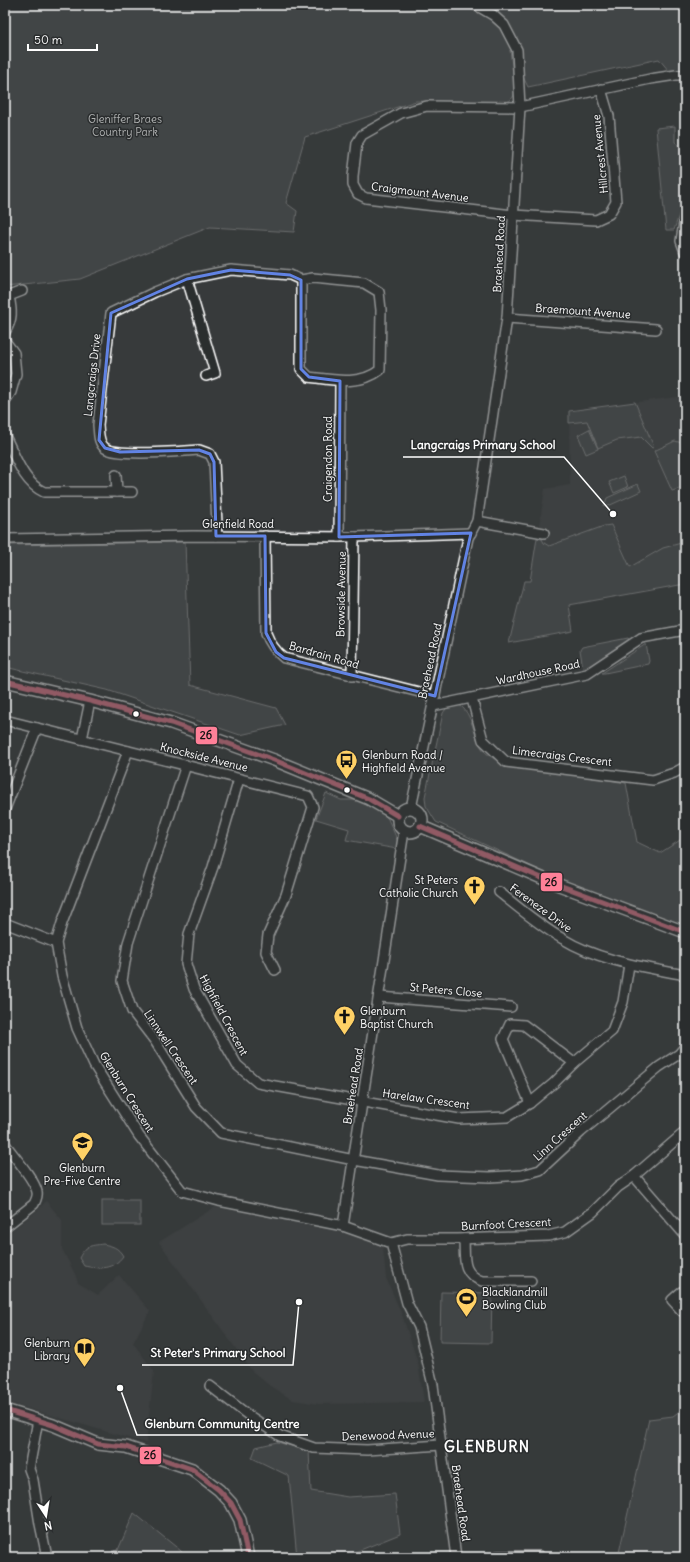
<svg xmlns="http://www.w3.org/2000/svg" width="690" height="1562" font-family="Delius,sans-serif">
	<style>
		.built { fill: #444748 }
		.green { fill: #505354; stroke: #a8a9aa }
		.lines { fill: none; stroke-linecap: round; stroke-linejoin: round }
		.minor-casing { stroke: #fff; stroke-width: 12 }
		.tertiary-casing { stroke: #fff; stroke-width: 14 }
		.minor { stroke: #2a2d2e; stroke-width: 9 }
		.tertiary { stroke: #2a2d2e; stroke-width: 11 }
		.bus-1-casing { stroke: #2a2d2e; stroke-width: 8 }
		.bus-1 { stroke: #ff8098; stroke-width: 5 }
		.marked { fill: none; stroke: #6183e4; stroke-width: 3; stroke-linejoin: round }
		.bus-dot { fill: #fff; stroke: #2a2d2e; stroke-width: 1.5 }
		.labels { text-anchor: middle; stroke-width: 3; stroke-linejoin: round; paint-order: stroke }
		.park-label { font-size: 11px; fill: #b0b2b2; stroke: #2a2d2e }
		.street-label { font-size: 11px; fill: #fff; stroke: #2a2d2e }
		.poi-label { font-size: 11px; fill: #fff; stroke: #2a2d2e; text-anchor: start }
		.district-label { font-size: 15px; font-weight: bold; letter-spacing: 1px; fill: #fff; stroke: #2a2d2e }
		.leader { fill: none; stroke: #fff; stroke-width: 1.5 }
		.callout-dot { fill: #fff; stroke: #2a2d2e; stroke-width: 1.5 }
		.callout-label { font-size: 12px; text-anchor: middle; font-weight: bold; fill: #fff; stroke: #2a2d2e; stroke-width: 3; stroke-linejoin: round; paint-order: stroke }
		.line-badge { stroke: #2a2d2e; stroke-width: 1.5 }
		.pale-badge-label { font-size: 11px; text-anchor: middle; font-weight: bold; fill: #111 }
	</style>
	<rect width="100%" height="100%" fill="#373a3b"/>
	<filter id="ink" filterUnits="userSpaceOnUse"><feTurbulence type="fractalNoise" baseFrequency=".025" numOctaves="2"/><feDisplacementMap in="SourceGraphic" scale="8" xChannelSelector="R" yChannelSelector="G"/><feConvolveMatrix kernelMatrix="1 2 1 2 8 2 1 2 1" color-interpolation-filters="sRGB"/></filter>
	<g filter="url(#ink)">
		<g class="built">
			<path d="M 685,396 L 685,584 L 569,605 L 573,631 L 509,643 L 524,581 L 530,581 L 545,489 L 570,485 L 569,411 Z"/>
			<path d="M 46,1201 L 62,1220 L 62,1249 L 75,1274 L 78,1283 L 98,1295 L 119,1275 L 150,1311 L 133,1343 L 154,1371 L 146,1443 L 5,1402 L 5,1236 L 39,1209 Z"/>
			<path d="M 215,1207 L 317,1225 L 381,1243 L 383,1248 L 386,1278 L 402,1315 L 418,1363 L 424,1402 L 319,1404 L 293,1400 L 270,1386 L 252,1371 L 159,1242 Z"/>
		</g>
		<g class="green">
			<path d="M 5,5 L 685,5 L 685,72 L 669,71 L 659,59 L 528,87 L 510,50 L 515,90 C 514,99 510,101 502,104 L 416,101 L 305,137 L 286,203 L 297,211 L 294,232 L 210,227 L 80,279 L 5,287 Z"/>
			<path d="M 675,126 L 675,142 L 685,150 L 685,197 L 674,230 L 666,230 L 656,128 Z"/>
			<path d="M 635,402 L 654,447 L 652,448 L 641,437 L 617,440 L 598,448 L 587,421 L 569,423 L 569,411 Z"/>
			<path d="M 589,429 L 598,449 L 586,454 L 578,435 Z"/>
			<path d="M 675,441 L 682,443 L 685,442 L 685,487 L 672,491 L 654,451 Z"/>
			<path d="M 624,476 L 628,487 L 614,493 L 609,482 Z"/>
			<path d="M 638,484 L 641,491 L 606,507 L 604,506 L 607,498 Z"/>
			<path d="M 611,525 L 630,567 L 663,548 L 685,542 L 685,584 L 569,605 L 573,631 L 509,643 L 524,581 L 530,581 L 537,538 L 542,539 L 544,543 L 549,546 L 604,526 Z"/>
			<path d="M 185,542 L 190,685 L 276,708 L 285,725 L 240,735 L 107,690 L 5,667 L 5,545 Z"/>
			<path d="M 628,638 L 629,639 L 589,666 L 583,668 L 580,650 L 582,647 Z"/>
			<path d="M 646,644 L 649,661 L 648,664 L 605,673 L 602,673 Z"/>
			<path d="M 458,704 C 474,713 472,737 484,751 C 489,756 496,760 503,763 L 626,783 L 637,842 L 660,853 L 685,837 L 685,925 L 638,910 L 576,887 L 436,822 L 426,806 L 425,797 L 443,713 L 448,706 Z"/>
			<path d="M 326,793 L 341,800 L 364,800 L 378,809 L 388,819 L 400,846 L 397,849 L 346,840 L 349,829 L 316,819 Z"/>
			<rect x="102" y="1200" width="38" height="25"/>
			<path d="M 103,1244 C 112,1246 118,1247 123,1256 C 113,1270 99,1269 84,1266 L 79,1258 C 86,1245 89,1246 103,1244 Z"/>
			<path d="M 441,1292 L 492,1293 L 491,1343 L 440,1342 Z"/>
			<path d="M 685,1407 L 685,1557 L 618,1557 L 649,1419 L 673,1416 Z"/>
			<path d="M 277,1442 L 309,1451 L 311,1491 L 348,1497 L 395,1494 L 400,1534 L 343,1557 L 297,1557 L 289,1476 L 252,1458 L 256,1447 Z"/>
			<path d="M 134,1513 L 181,1551 L 184,1557 L 115,1557 Z"/>
		</g>
		<g class="lines">
			<defs>
				<g id="minor">
					<path d="M 601,89 L 609,116 L 616,202 L 609,214 L 596,220 L 513,215 L 366,198 L 358,194 L 353,185 L 353,176 L 357,143 L 362,135 L 401,113 L 427,106 L 520,107 L 650,79 L 676,75 L 685,75"/>
					<path d="M 685,217 L 681,241 L 685,252"/>
					<path d="M 313,278 L 364,283 L 379,292 L 381,310 L 380,370 C 360,386 333,380 309,377 L 301,369 L 301,280 Z"/>
					<path d="M 187,279 L 215,373 L 206,376"/>
					<path d="M 5,295 L 9,296 L 22,291"/>
					<path d="M 507,318 L 656,329"/>
					<path d="M 5,332 C 13,319 12,311 9,296"/>
					<path d="M 5,341 L 14,353 L 16,374 L 11,392 L 5,401"/>
					<path d="M 5,436 C 15,455 23,483 44,492 L 132,492"/>
					<path d="M 116,475 L 117,492"/>
					<path d="M 477,521 L 544,533"/>
					<path d="M 216,536 L 217,524 L 214,462 L 210,454 L 199,450 C 181,451 118,457 105,448 C 98,443 99,433 98,425 L 111,313 L 155,292 L 187,279 L 231,270 L 290,275 L 301,280"/>
					<path d="M 265,536 L 266,633 C 270,644 275,651 284,658 L 435,696"/>
					<path d="M 339,537 L 340,381"/>
					<path d="M 5,539 L 193,536 L 354,537 L 471,533"/>
					<path d="M 352,676 L 354,537"/>
					<path d="M 472,699 L 483,740 L 506,762 L 653,780 L 674,773 L 685,767"/>
					<path d="M 433,706 L 587,674 L 641,638 L 685,630"/>
					<path d="M 5,720 L 308,796 L 313,807 L 286,895 L 268,935 L 266,952 L 275,970"/>
					<path d="M 82,739 L 90,701"/>
					<path d="M 128,751 L 62,923 L 56,943 L 62,976 L 77,1028 L 94,1065 L 139,1136 L 182,1191 L 219,1201 L 343,1226 L 391,1243 L 407,1239 L 458,1239 L 548,1236 L 565,1232 L 593,1212 L 618,1187 L 634,1176 L 685,1132"/>
					<path d="M 186,765 L 128,943 L 122,981 L 132,1011 L 155,1041 L 196,1107 L 221,1133 L 354,1160 L 438,1175 L 490,1177 L 522,1175 L 540,1170 L 581,1132 L 659,1067 L 679,1054 L 685,1047"/>
					<path d="M 239,779 L 213,867 L 189,934 L 186,964 L 194,989 L 237,1065 L 258,1083 L 459,1119 L 507,1117 L 530,1103 L 554,1083 L 574,1063 L 612,1031 L 623,1002 L 629,965"/>
					<path d="M 411,808 L 468,538 L 477,521 L 507,318 L 520,107 L 517,50 L 504,25 L 493,15 L 476,5"/>
					<path d="M 5,809 L 37,728"/>
					<path d="M 499,892 C 519,908 540,926 563,939 C 599,961 644,967 685,975"/>
					<path d="M 5,923 L 56,943"/>
					<path d="M 379,997 L 511,1007"/>
					<path d="M 530,1103 L 503,1039 L 510,1024 L 524,1025 L 574,1063"/>
					<path d="M 5,1144 C 13,1155 35,1180 37,1192 C 38,1196 36,1200 34,1204 L 5,1227"/>
					<path d="M 634,1176 L 685,1235"/>
					<path d="M 343,1226 L 404,831"/>
					<path d="M 464,1239 C 465,1257 461,1274 482,1281 L 531,1281"/>
					<path d="M 391,1243 L 407,1303 L 419,1327 L 433,1385 L 456,1557"/>
					<path d="M 685,1291 L 681,1292 L 672,1300 L 682,1311 L 685,1312"/>
					<path d="M 210,1386 L 248,1415 L 280,1436 L 314,1448 L 367,1450 L 441,1445"/>
					<path d="M 38,1420 L 29,1469 L 33,1480 L 40,1524 L 47,1557"/>
					<path d="M 116,1556 L 116,1557"/>
				</g>
				<g id="tertiary">
					<path d="M 5,681 L 90,701 L 171,723 L 274,760 L 369,799 L 398,816"/>
					<circle cx="410" cy="820" r="12"/>
					<path d="M 420,826 L 551,882 L 685,932"/>
					<path d="M 5,1410 L 53,1425 L 98,1444 L 126,1447 L 192,1469 L 219,1490 L 231,1503 L 240,1520 L 248,1557"/>
					<path d="M 498,1557 L 539,1557"/>
				</g>
			</defs>
			<use href="#minor" class="minor-casing"/>
			<use href="#tertiary" class="tertiary-casing"/>
			<use href="#minor" class="minor"/>
			<use href="#tertiary" class="tertiary"/>
			<defs>
				<g id="bus-1">
					<path d="M 5,681 L 90,701 L 171,723 L 274,760 L 369,799 L 398,816"/>
					<path d="M 420,826 L 551,882 L 685,932"/>
					<path d="M 5,1410 L 53,1425 L 98,1444 L 126,1447 L 192,1469 L 219,1490 L 231,1503 L 240,1520 L 248,1557"/>
				</g>
			</defs>
			<use href="#bus-1" class="bus-1-casing"/>
			<use href="#bus-1" class="bus-1"/>
		</g>
	</g>
	<path d="M0 0H690V1562H0ZM 231,270 L 290,275 L 301,280 L 301,369 L 309,377 L 340,381 L 339,537 L 471,533 L 435,696 L 284,658 L 276,652 L 266,633 L 265,536 L 216,536 L 214,462 L 210,454 L 199,450 L 120,452 L 105,448 L 99,440 L 111,313 L 187,279 Z" fill="#373a3b" fill-opacity=".55" fill-rule="evenodd"/>
	<path class="marked" d="M 231,270 L 290,275 L 301,280 L 301,369 L 309,377 L 340,381 L 339,537 L 471,533 L 435,696 L 284,658 L 276,652 L 266,633 L 265,536 L 216,536 L 214,462 L 210,454 L 199,450 L 120,452 L 105,448 L 99,440 L 111,313 L 187,279 Z"/>
	<defs>
		<symbol id="bus-pin" viewBox="-11 -11 22 30"><path d="M0 17L-7.5 6A9.5 9.5 0 1 1 7.5 6Z" fill="#ffd166" stroke="#2a2d2e"/><path d="M-5-6H5V4H4V6H2V4H-2V6H-4V4H-5ZM-3.5-4V0h7V-4ZM-3.5 1.2v1.5H-2V1.2ZM2 1.2v1.5H3.5V1.2Z" fill="#111"/></symbol>
		<symbol id="church-pin" viewBox="-11 -11 22 30"><path d="M0 17L-7.5 6A9.5 9.5 0 1 1 7.5 6Z" fill="#ffd166" stroke="#2a2d2e"/><path d="M-1.2-6h2.4v3.5h3.3v2.4h-3.3V6h-2.4V-.1h-3.3v-2.4h3.3Z" fill="#111"/></symbol>
		<symbol id="school-pin" viewBox="-11 -11 22 30"><path d="M0 17L-7.5 6A9.5 9.5 0 1 1 7.5 6Z" fill="#ffd166" stroke="#2a2d2e"/><path d="M0-5L7-2L0 1L-7-2ZM-4 1L0 2.5L4 1V4Q0 6-4 4Z" fill="#111"/></symbol>
		<symbol id="stadium-pin" viewBox="-11 -11 22 30"><path d="M0 17L-7.5 6A9.5 9.5 0 1 1 7.5 6Z" fill="#ffd166" stroke="#2a2d2e"/><path d="M0-5a6.5 5 0 1 0 0 10a6.5 5 0 1 0 0-10ZM-3.5-1.8h7v3.6h-7Z" fill="#111"/></symbol>
		<symbol id="library-pin" viewBox="-11 -11 22 30"><path d="M0 17L-7.5 6A9.5 9.5 0 1 1 7.5 6Z" fill="#ffd166" stroke="#2a2d2e"/><path d="M-6-4Q-3-5.5-.7-3.5V5Q-3 3-6 4ZM6-4Q3-5.5 .7-3.5V5Q3 3 6 4Z" fill="#111"/></symbol>
	</defs>
	<g fill-rule="evenodd">
		<use href="#bus-pin" x="334" y="748" width="25" height="34"/>
		<use href="#church-pin" x="462" y="874" width="25" height="34"/>
		<use href="#church-pin" x="332" y="1004" width="25" height="34"/>
		<use href="#school-pin" x="70" y="1130" width="25" height="34"/>
		<use href="#stadium-pin" x="454" y="1286" width="25" height="34"/>
		<use href="#library-pin" x="72" y="1336" width="25" height="34"/>
	</g>
	<g class="bus-dot">
		<circle cx="136" cy="714" r="3.5"/>
		<circle cx="347" cy="790" r="3.5"/>
	</g>
	<g class="labels">
		<g class="park-label">
			<text x="125" y="123">Gleniffer Braes<tspan x="125" dy="13">Country Park</tspan></text>
		</g>
		<g class="street-label">
			<text transform="translate(600 154) rotate(-96)" y="4">Hillcrest Avenue</text>
			<text transform="translate(420 192) rotate(7)" y="4">Craigmount Avenue</text>
			<text transform="translate(499 254) rotate(-87)" y="4">Braehead Road</text>
			<text transform="translate(583 311) rotate(4)" y="4">Braemount Avenue</text>
			<text transform="translate(92 375) rotate(-84)" y="4">Langcraigs Drive</text>
			<text transform="translate(328 459) rotate(-90)" y="4">Craigendon Road</text>
			<text x="238" y="528">Glenfield Road</text>
			<text transform="translate(341 594) rotate(-89)" y="4">Browside Avenue</text>
			<text transform="translate(324 655) rotate(16)" y="4">Bardrain Road</text>
			<text transform="translate(430 661) rotate(-78)" y="4">Braehead Road</text>
			<text transform="translate(538 672) rotate(-12)" y="4">Wardhouse Road</text>
			<text transform="translate(562 756) rotate(7)" y="4">Limecraigs Crescent</text>
			<text transform="translate(204 757) rotate(14)" y="4">Knockside Avenue</text>
			<text transform="translate(541 908) rotate(36)" y="4">Fereneze Drive</text>
			<text transform="translate(446 990) rotate(5)" y="4">St Peters Close</text>
			<text transform="translate(224 1015) rotate(62)" y="4">Highfield Crescent</text>
			<text transform="translate(171 1047) rotate(56)" y="4">Linnwell Crescent</text>
			<text transform="translate(353 1086) rotate(-81)" y="4">Braehead Road</text>
			<text transform="translate(127 1092) rotate(58)" y="4">Glenburn Crescent</text>
			<text transform="translate(426 1099) rotate(8)" y="4">Harelaw Crescent</text>
			<text transform="translate(560 1136) rotate(-42)" y="4">Linn Crescent</text>
			<text transform="translate(506 1224) rotate(-3)" y="4">Burnfoot Crescent</text>
			<text transform="translate(388 1435) rotate(-2)" y="4">Denewood Avenue</text>
			<text transform="translate(461 1503) rotate(82)" y="4">Braehead Road</text>
		</g>
		<g class="poi-label">
			<text x="362" y="759">Glenburn Road /<tspan x="362" dy="13">Highfield Avenue</tspan></text>
			<text x="458" y="884" text-anchor="end">St Peters<tspan x="458" dy="13">Catholic Church</tspan></text>
			<text x="360" y="1015">Glenburn<tspan x="360" dy="13">Baptist Church</tspan></text>
			<text x="82" y="1172" text-anchor="middle">Glenburn<tspan x="82" dy="13">Pre-Five Centre</tspan></text>
			<text x="482" y="1296">Blacklandmill<tspan x="482" dy="13">Bowling Club</tspan></text>
			<text x="70" y="1347" text-anchor="end">Glenburn<tspan x="70" dy="13">Library</tspan></text>
		</g>
		<g class="district-label">
			<text x="487" y="1452">GLENBURN</text>
		</g>
	</g>
	<path class="leader" d="M613 514L564 457H403M299 1302L293 1365H142M120 1388L137 1435H308"/>
	<g class="callout-dot">
		<circle cx="613" cy="514" r="4"/>
		<circle cx="299" cy="1302" r="4"/>
		<circle cx="120" cy="1388" r="4"/>
	</g>
	<g class="callout-label">
		<text x="483" y="449">Langcraigs Primary School</text>
		<text x="218" y="1357">St Peter's Primary School</text>
		<text x="222" y="1428">Glenburn Community Centre</text>
	</g>
	<g class="line-badge">
		<rect x="195" y="726" width="23" height="19" rx="4" fill="#ff8098"/>
		<rect x="540" y="872" width="23" height="20" rx="4" fill="#ff8098"/>
		<rect x="139" y="1446" width="23" height="19" rx="4" fill="#ff8098"/>
	</g>
	<g class="pale-badge-label">
		<text x="206" y="739">26</text>
		<text x="551" y="886">26</text>
		<text x="150" y="1459">26</text>
	</g>
	<rect width="690" height="1562" fill="none" stroke="#2a2d2e" stroke-width="20"/>
	<rect x="10" y="10" width="670" height="1542" fill="none" stroke="#fff" stroke-width="1.5" filter="url(#ink)"/>
	<g transform="translate(46 1516) rotate(168)" stroke="#2a2d2e" stroke-width="3" paint-order="stroke">
	<path d="M0-3L7 15L0 10L-7 15Z" fill="#ffffff"/>
	<text y="-6" font-size="11" font-weight="bold" text-anchor="middle" fill="#ffffff">N</text>
	</g>
	<path d="M28 44v6h69v-6" fill="none" stroke="#ffffff" stroke-width="2"/>
	<text x="34" y="44" font-size="12" fill="#ffffff" stroke="#2a2d2e" stroke-width="3" paint-order="stroke">50 m</text>
</svg>
